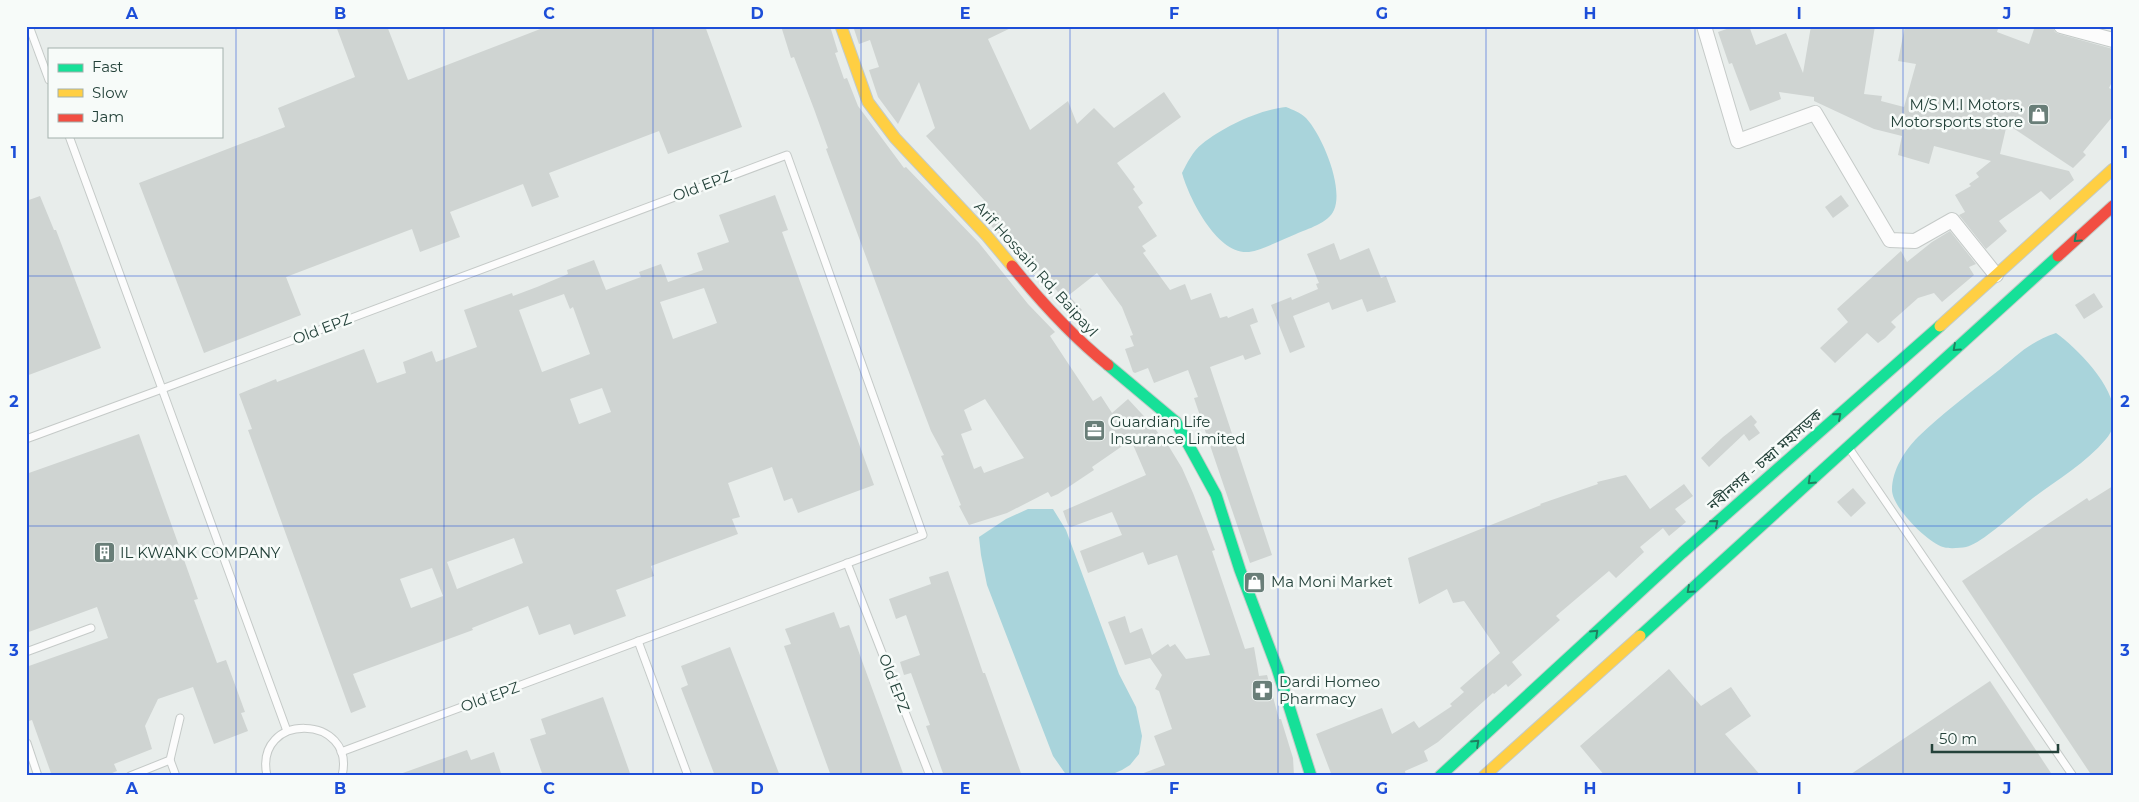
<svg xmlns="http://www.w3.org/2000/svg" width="2139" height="802" font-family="Montserrat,'Noto Sans Bengali',sans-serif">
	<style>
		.water { fill: #a9d4db }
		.building { fill: #cfd4d2; fill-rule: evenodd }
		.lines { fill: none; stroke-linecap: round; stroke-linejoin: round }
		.lane-casing { stroke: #c5cac8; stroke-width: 9 }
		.street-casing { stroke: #c5cac8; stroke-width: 16 }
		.fast-casing { stroke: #c3cbc8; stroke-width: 13 }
		.slow-casing { stroke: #c3cbc8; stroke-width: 13 }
		.jam-casing { stroke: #c3cbc8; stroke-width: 13 }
		.lane { stroke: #fcfcfc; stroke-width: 7 }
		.street { stroke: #fcfcfc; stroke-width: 14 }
		.fast { stroke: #16e098; stroke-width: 11 }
		.slow { stroke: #ffcf43; stroke-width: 11 }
		.jam { stroke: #f24e42; stroke-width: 11 }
		.oneway { stroke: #1e8160 }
		.grid { fill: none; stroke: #1d4ed8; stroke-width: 1; stroke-opacity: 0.55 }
		.labels { text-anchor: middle; stroke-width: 5; stroke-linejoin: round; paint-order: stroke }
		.poi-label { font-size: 15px; fill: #24423a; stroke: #f7fbf9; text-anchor: start }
		.street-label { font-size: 15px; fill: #24423a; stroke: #f7fbf9 }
		.neatline { fill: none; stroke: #1d4ed8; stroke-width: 2 }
		.grid-label { font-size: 16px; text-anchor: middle; font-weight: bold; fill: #1d4ed8 }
	</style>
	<rect width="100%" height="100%" fill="#e8edeb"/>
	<g class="water">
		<path d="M 1286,107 C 1293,110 1300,112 1306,118 C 1322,135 1344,187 1334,210 C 1329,223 1307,229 1296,234 C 1283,239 1263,250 1249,252 C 1217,255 1189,198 1182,173 C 1187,163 1193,151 1202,144 C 1223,127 1258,110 1286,107 Z"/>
		<path d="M 2056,333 C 2082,352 2135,405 2106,439 C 2086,463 2057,480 2033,498 C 2017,510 1983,543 1966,547 C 1960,548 1948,549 1943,547 C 1927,542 1892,507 1892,490 C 1892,470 1905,450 1918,437 C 1942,414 1968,394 1994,374 C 2017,356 2027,343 2056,333 Z"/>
		<path d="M 1028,509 L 1053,509 L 1066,530 L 1119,674 L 1136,707 L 1142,736 L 1139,754 L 1130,765 L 1122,770 L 1108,776 L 1067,776 L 1053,756 L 987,585 L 981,555 L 979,537 L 1006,519 Z"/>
	</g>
	<g class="building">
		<path d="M 336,26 L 387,26 L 408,80 L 548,26 L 705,26 L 742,127 L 668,154 L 659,131 L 549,173 L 559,197 L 532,207 L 523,184 L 450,212 L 460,237 L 420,252 L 412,229 L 286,277 L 301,315 L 204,353 L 139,183 L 285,127 L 278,108 L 355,77 Z"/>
		<path d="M 781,26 L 830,26 L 838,52 L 835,53 L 844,79 L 847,78 L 858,106 L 904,168 L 906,167 L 979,243 L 1028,304 L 1055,332 L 1050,336 L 1093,401 L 1101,396 L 1112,413 L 1128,399 L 1154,427 L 1167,446 L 1168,445 L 1182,468 L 1193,493 L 1215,550 L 1212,551 L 1245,649 L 1254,647 L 1259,676 L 1267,675 L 1279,719 L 1281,719 L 1293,758 L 1294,776 L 1141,776 L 1141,774 L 1165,765 L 1154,736 L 1172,729 L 1159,691 L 1155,689 L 1162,675 L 1150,658 L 1125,665 L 1108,622 L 1125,616 L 1130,633 L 1142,628 L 1152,655 L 1168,644 L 1170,647 L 1175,644 L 1186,659 L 1210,655 L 1177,555 L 1148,565 L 1143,552 L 1088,573 L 1080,551 L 1122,535 L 1112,512 L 1071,527 L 1068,525 L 1063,511 L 1146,475 L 1131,440 L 1092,467 L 1094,470 L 1058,494 L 1051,497 L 1048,492 L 1007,513 L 969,525 L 959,506 L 961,505 L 941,456 L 944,455 L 931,431 L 920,402 L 826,149 L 828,148 L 814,109 L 794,57 L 791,58 ZM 985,399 L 1024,458 L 984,473 L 981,466 L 974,469 L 961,434 L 972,430 L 964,410 Z"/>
		<path d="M 853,26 L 1015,26 L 988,39 L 1030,130 L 1068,101 L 1077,124 L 1094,108 L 1114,128 L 1164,92 L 1181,117 L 1117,163 L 1135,187 L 1133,189 L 1143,203 L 1138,207 L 1157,236 L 1142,246 L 1146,251 L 1143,253 L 1170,290 L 1185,284 L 1191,300 L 1211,293 L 1220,318 L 1227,316 L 1228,318 L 1253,308 L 1258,322 L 1250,325 L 1261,354 L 1245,360 L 1243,355 L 1210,367 L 1272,555 L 1250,563 L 1194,398 L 1198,397 L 1188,370 L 1154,383 L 1148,368 L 1135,373 L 1133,372 L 1125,349 L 1134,346 L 1130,336 L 1133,335 L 1122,307 L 1097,273 L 1064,299 L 1039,270 L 1033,275 L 977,209 L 985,201 L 926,136 L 935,128 L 919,82 L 898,124 L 878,97 L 869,70 L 879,67 L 870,40 L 859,44 Z"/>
		<path d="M 1735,26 L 1749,26 L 1756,45 L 1786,33 L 1803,73 L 1811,26 L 1875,26 L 1864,94 L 1882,96 L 1881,101 L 1904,107 L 1916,64 L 1898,61 L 1905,26 L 1999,26 L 1997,32 L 2029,44 L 2035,26 L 2052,26 L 2055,32 L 2059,34 L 2113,49 L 2113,80 L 2109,88 L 2113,90 L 2113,116 L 2083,152 L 2086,155 L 2073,168 L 2007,124 L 2000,154 L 2069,171 L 2074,180 L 2050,200 L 2041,191 L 1999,221 L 2007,231 L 1986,249 L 1959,215 L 1965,212 L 1955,195 L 1971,186 L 1969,184 L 1979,177 L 1976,173 L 1991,161 L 1934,146 L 1929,164 L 1898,155 L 1902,136 L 1874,129 L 1814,101 L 1814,97 L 1779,92 L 1781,99 L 1750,111 L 1732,63 L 1729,64 L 1718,32 Z"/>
		<path d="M 775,195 L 788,230 L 782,232 L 874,485 L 798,513 L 792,498 L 784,501 L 772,467 L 728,483 L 740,517 L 732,519 L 738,534 L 651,566 L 654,576 L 616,590 L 626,616 L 574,635 L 570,624 L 539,635 L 528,606 L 472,628 L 473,630 L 353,674 L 366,707 L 351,713 L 248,430 L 252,429 L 239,394 L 276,379 L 277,382 L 364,349 L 377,383 L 406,373 L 403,362 L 432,351 L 436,362 L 477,347 L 464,310 L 512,293 L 513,296 L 537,287 L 568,274 L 567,270 L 594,260 L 606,290 L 641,277 L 639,272 L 661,264 L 668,282 L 703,270 L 697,253 L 729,242 L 719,215 ZM 704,288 L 717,323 L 673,339 L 660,302 ZM 564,294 L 570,309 L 573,307 L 590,354 L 542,372 L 519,310 ZM 602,388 L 611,412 L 579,424 L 570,399 ZM 514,538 L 523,563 L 457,589 L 447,562 ZM 432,568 L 443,596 L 411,608 L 400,579 Z"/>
		<path d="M 1841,195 L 1849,206 L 1833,218 L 1825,207 Z"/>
		<path d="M 40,196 L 54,230 L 56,230 L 101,348 L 26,376 L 26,201 Z"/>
		<path d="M 1950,231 L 1976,264 L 1969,267 L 1974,275 L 1942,302 L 1934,293 L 1918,298 L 1891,322 L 1896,327 L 1885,338 L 1878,343 L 1867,333 L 1835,363 L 1820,348 L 1848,322 L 1837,309 L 1901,251 L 1907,262 L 1932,242 Z"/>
		<path d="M 1334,243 L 1340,260 L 1369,248 L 1381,278 L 1386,276 L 1396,302 L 1367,312 L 1362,299 L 1332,310 L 1329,302 L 1293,316 L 1305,347 L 1290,353 L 1271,305 L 1291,297 L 1292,300 L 1318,289 L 1316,284 L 1319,283 L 1307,254 Z"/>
		<path d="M 2094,293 L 2103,307 L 2084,319 L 2075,305 Z"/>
		<path d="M 1070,297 L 1082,310 L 1072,318 L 1060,305 Z"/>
		<path d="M 1751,415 L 1757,422 L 1754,425 L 1760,433 L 1749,441 L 1744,434 L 1709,467 L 1701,458 L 1723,437 Z"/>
		<path d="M 139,434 L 198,599 L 194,600 L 217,663 L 226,660 L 245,712 L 241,713 L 248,731 L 214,744 L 193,687 L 158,699 L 145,726 L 152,749 L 114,764 L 117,771 L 105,776 L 52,776 L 32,720 L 26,722 L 26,667 L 108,638 L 97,607 L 26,633 L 26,474 Z"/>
		<path d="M 1626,475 L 1650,509 L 1684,484 L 1693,496 L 1675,509 L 1686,522 L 1669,536 L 1663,528 L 1640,547 L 1644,552 L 1616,578 L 1609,571 L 1556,616 L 1560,620 L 1512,662 L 1522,675 L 1508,687 L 1506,684 L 1494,694 L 1493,693 L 1438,742 L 1424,751 L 1428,761 L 1405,771 L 1406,776 L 1332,776 L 1316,734 L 1382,708 L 1392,734 L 1414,721 L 1419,728 L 1452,706 L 1450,704 L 1464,692 L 1460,688 L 1500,653 L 1464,601 L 1453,603 L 1447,589 L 1419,604 L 1408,558 L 1541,505 L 1540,504 L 1598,484 L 1597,482 Z"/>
		<path d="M 2113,486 L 2113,776 L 2092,776 L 1962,581 L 2087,498 L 2089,501 Z"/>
		<path d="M 1853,488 L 1866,503 L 1851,517 L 1837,502 Z"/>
		<path d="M 948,571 L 983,673 L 985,673 L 1022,776 L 944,776 L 926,726 L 930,725 L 911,673 L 904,675 L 900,662 L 920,655 L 906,615 L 896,619 L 889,599 L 931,584 L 929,577 Z"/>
		<path d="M 834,612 L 840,628 L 849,625 L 904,776 L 831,776 L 784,646 L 791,644 L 785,629 Z"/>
		<path d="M 730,647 L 780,776 L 715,776 L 681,688 L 688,685 L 681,666 Z"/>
		<path d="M 1669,669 L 1701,706 L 1731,687 L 1751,716 L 1725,734 L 1761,776 L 1605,776 L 1580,746 Z"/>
		<path d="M 1990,681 L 2053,776 L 1848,776 Z"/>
		<path d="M 603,697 L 631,776 L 543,776 L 530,739 L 546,734 L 541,719 Z"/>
		<path d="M 467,750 L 471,760 L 494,752 L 502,776 L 400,776 L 400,774 Z"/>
	</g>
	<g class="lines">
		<defs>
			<g id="lane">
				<path d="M 29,26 L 49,80"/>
				<path d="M 69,136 L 162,389 L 787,155 L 923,535 L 341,752"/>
				<path d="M 26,439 L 162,389 L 287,731"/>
				<path d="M 1851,451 L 2073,776"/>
				<path d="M 847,563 L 930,776"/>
				<path d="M 638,641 L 688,776"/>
				<path d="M 26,652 L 91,628"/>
				<path d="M 27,743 L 38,776"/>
				<path d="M 170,760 L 176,776"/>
				<path d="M 130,776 L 170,760 L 180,718"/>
				<path d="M 267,776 C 253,711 357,714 342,776"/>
			</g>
			<g id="street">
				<path d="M 1704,26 L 1738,141 L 1815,113 L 1890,240 L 1915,241 L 1952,220 L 1996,275"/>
				<path d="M 2061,26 L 2113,40"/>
			</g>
			<g id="fast">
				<path d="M 1108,365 L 1176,422 L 1216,495 L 1240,570 L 1277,668 L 1311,776"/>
				<path d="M 1640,636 L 2058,256"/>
				<path d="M 1440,776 L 1682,553 L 1940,326"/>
			</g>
			<g id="slow">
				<path d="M 841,26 L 868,102 L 895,138 L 987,236 L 1012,266"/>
				<path d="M 1940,326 L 2113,169"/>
				<path d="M 1484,776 L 1640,636"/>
			</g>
			<g id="jam">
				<path d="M 2058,256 L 2113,206"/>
				<path d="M 1012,266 C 1041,302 1072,336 1108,365"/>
			</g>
		</defs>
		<use href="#lane" class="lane-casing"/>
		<use href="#street" class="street-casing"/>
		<use href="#fast" class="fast-casing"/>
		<use href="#slow" class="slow-casing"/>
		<use href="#jam" class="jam-casing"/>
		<use href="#lane" class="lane"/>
		<use href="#street" class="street"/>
		<use href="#fast" class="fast"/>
		<use href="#slow" class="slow"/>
		<use href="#jam" class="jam"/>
	</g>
	<defs><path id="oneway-chevron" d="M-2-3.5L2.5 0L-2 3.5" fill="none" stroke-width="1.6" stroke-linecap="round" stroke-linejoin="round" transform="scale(1.25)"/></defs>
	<g class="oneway">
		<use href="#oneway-chevron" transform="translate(2077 239) rotate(138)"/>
		<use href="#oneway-chevron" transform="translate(1956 348) rotate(138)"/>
		<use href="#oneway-chevron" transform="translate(1838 416) rotate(-41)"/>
		<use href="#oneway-chevron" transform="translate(1811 481) rotate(137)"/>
		<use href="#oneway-chevron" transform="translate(1715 523) rotate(-41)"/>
		<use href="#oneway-chevron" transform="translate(1690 590) rotate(138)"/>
		<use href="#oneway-chevron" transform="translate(1595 633) rotate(-43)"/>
		<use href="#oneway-chevron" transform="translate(1476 743) rotate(-43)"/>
	</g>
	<path class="grid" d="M 236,26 L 236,776M 444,26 L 444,776M 653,26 L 653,776M 861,26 L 861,776M 1070,26 L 1070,776M 1278,26 L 1278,776M 1486,26 L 1486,776M 1695,26 L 1695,776M 1903,26 L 1903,776M 26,276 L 2113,276M 26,526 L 2113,526"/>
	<defs>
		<symbol id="shop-square" viewBox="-11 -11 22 22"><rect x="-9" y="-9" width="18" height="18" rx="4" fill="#697e78" stroke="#f7fbf9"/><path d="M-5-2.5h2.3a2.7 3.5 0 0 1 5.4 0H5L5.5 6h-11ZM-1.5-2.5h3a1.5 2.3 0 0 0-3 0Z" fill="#fff"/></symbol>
		<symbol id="office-square" viewBox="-11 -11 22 22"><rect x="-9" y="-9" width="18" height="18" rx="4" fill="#697e78" stroke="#f7fbf9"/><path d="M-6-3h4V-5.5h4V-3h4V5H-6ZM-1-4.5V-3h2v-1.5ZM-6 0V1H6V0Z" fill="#fff"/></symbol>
		<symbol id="building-square" viewBox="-11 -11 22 22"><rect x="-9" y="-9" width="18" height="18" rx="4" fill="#697e78" stroke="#f7fbf9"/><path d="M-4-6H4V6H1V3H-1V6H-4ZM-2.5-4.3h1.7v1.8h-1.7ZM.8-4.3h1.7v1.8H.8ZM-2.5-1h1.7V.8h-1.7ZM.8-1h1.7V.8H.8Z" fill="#fff"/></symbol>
		<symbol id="pharmacy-square" viewBox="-11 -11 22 22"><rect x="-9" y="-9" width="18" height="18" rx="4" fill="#697e78" stroke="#f7fbf9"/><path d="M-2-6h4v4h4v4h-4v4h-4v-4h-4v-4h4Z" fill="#fff"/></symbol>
	</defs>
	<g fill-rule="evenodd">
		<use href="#shop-square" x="2026" y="102" width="25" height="25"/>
		<use href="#office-square" x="1082" y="418" width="25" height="25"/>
		<use href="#building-square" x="92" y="540" width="25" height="25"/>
		<use href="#shop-square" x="1242" y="570" width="25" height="25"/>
		<use href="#pharmacy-square" x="1250" y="678" width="25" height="25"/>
	</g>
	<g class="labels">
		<g class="poi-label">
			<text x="2023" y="110" text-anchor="end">M/S M.I Motors,<tspan x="2023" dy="17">Motorsports store</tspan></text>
			<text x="1110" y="427">Guardian Life<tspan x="1110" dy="17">Insurance Limited</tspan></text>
			<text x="120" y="558">IL KWANK COMPANY</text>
			<text x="1271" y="587">Ma Moni Market</text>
			<text x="1279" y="687">Dardi Homeo<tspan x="1279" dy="17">Pharmacy</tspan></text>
		</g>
		<g class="street-label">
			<text transform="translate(702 186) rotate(-21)" y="5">Old EPZ</text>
			<text transform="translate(1036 269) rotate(48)" y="5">Arif Hossain Rd, Baipayl</text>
			<text transform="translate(322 329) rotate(-21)" y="5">Old EPZ</text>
			<text transform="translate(1765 460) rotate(-41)" y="5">নবীনগর - চন্দ্রা মহাসড়ক</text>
			<text transform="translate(894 683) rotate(69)" y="5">Old EPZ</text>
			<text transform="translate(490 697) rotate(-20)" y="5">Old EPZ</text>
		</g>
	</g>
	<rect width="2139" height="802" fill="none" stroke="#f7fbf9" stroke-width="55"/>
	<rect x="48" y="48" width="175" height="90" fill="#f7fbf9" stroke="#a3b1ad"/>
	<rect x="58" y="64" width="25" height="8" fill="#16e098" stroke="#a3b1ad"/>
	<text x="92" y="72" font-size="15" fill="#24423a">Fast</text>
	<rect x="58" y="89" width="25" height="8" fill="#ffcf43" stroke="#a3b1ad"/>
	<text x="92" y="98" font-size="15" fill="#24423a">Slow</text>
	<rect x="58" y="114" width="25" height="8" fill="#f24e42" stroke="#a3b1ad"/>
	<text x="92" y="122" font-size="15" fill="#24423a">Jam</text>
	<path d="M1932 744v8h126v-8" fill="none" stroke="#24423a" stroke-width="2.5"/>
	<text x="1939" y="744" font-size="15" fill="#24423a" stroke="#f7fbf9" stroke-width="4" paint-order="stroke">50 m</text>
	<rect x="28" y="28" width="2084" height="746" class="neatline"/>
	<g class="grid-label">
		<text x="132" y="19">A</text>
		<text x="340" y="19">B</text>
		<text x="549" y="19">C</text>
		<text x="757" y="19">D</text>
		<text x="965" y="19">E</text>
		<text x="1174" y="19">F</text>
		<text x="1382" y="19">G</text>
		<text x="1590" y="19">H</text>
		<text x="1799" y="19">I</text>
		<text x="2007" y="19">J</text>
		<text x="14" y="158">1</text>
		<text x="2125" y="158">1</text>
		<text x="14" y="407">2</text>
		<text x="2125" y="407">2</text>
		<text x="14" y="656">3</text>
		<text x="2125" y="656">3</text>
		<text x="132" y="794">A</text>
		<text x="340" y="794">B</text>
		<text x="549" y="794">C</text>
		<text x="757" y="794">D</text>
		<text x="965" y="794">E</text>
		<text x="1174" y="794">F</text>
		<text x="1382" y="794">G</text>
		<text x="1590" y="794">H</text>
		<text x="1799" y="794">I</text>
		<text x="2007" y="794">J</text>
	</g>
</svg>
